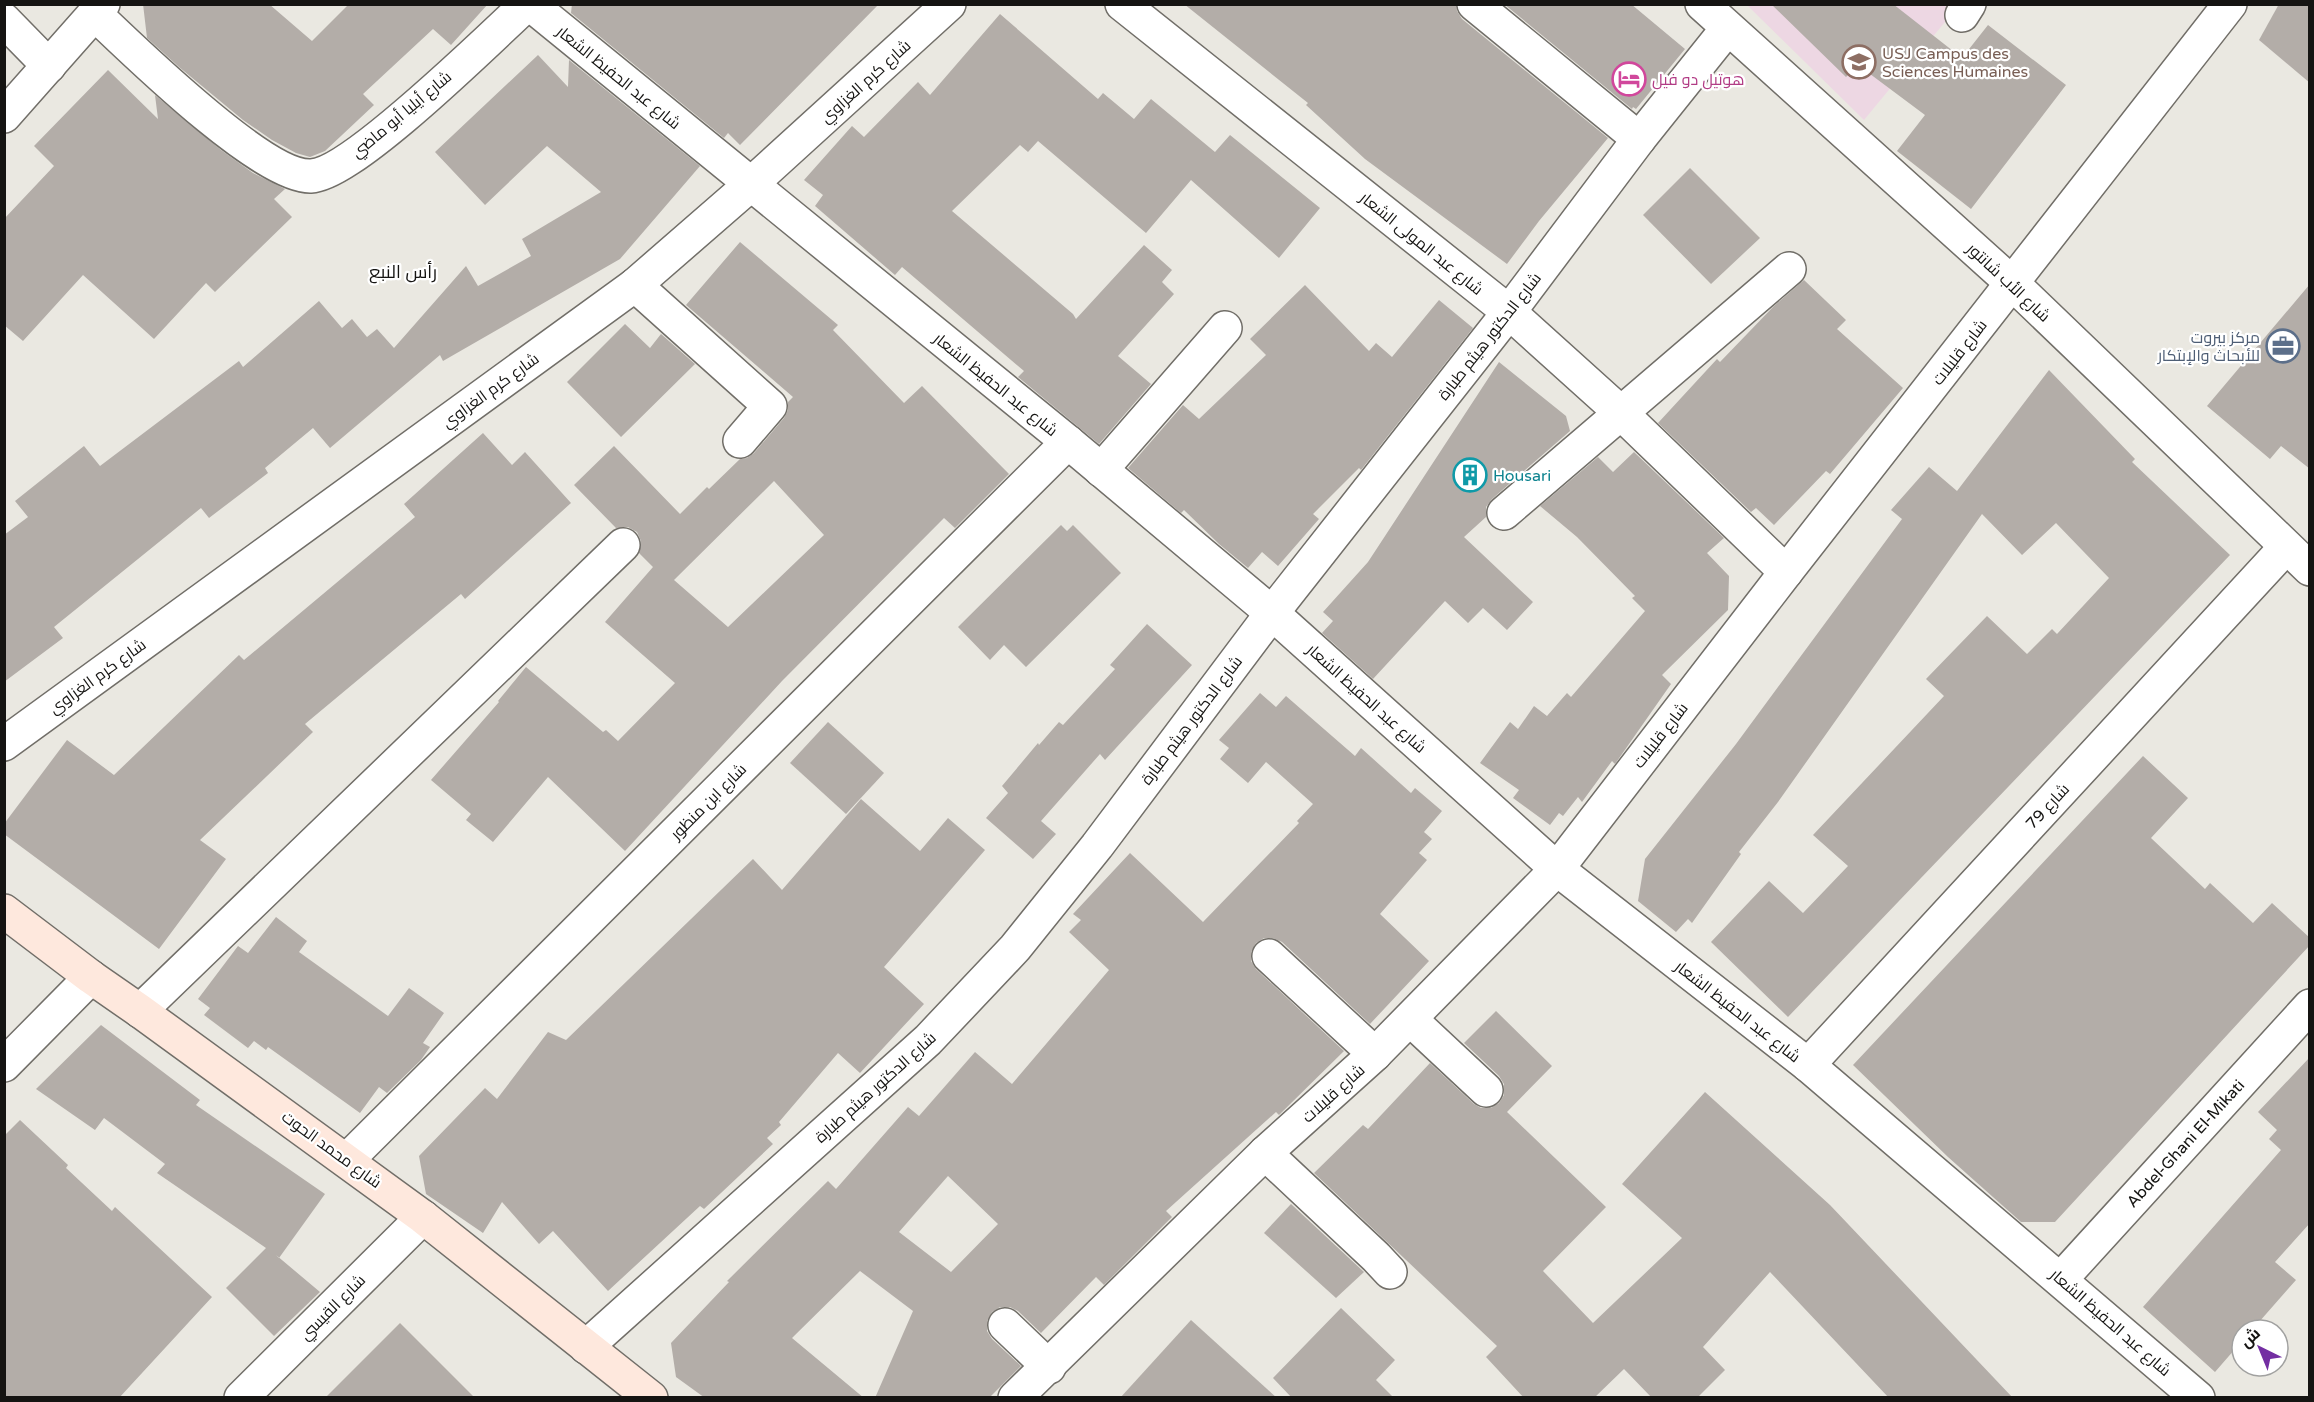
<svg xmlns="http://www.w3.org/2000/svg" width="2314" height="1402" font-family="'Varela Round',Cairo,sans-serif">
	<style>
		.education { fill: #edd7e3 }
		.building { fill: #b3ada8; fill-rule: evenodd }
		.lines { fill: none; stroke-linecap: round; stroke-linejoin: round }
		.street-casing { stroke: #716e68; stroke-width: 36 }
		.secondary-casing { stroke: #716e68; stroke-width: 36 }
		.street { stroke: #fff; stroke-width: 33 }
		.secondary { stroke: #fee8dd; stroke-width: 33 }
		.labels { text-anchor: middle; stroke-width: 4.5; stroke-linejoin: round; paint-order: stroke }
		.education-label { font-size: 16px; fill: #785e54; stroke: #fff; text-anchor: start }
		.street-label { font-size: 16px; fill: #151412; stroke: #fff }
		.hotel-label { font-size: 16px; fill: #b23c85; stroke: #fff; text-anchor: start }
		.service-label { font-size: 16px; fill: #4e5e75; stroke: #fff; text-anchor: end }
		.culture-label { font-size: 16px; fill: #0d838f; stroke: #fff; text-anchor: start }
		.neighbourhood-label { font-size: 18px; fill: #151412; stroke: #fff }
	</style>
	<rect width="100%" height="100%" fill="#eae8e1"/>
	<path class="education" d="M 1747,5 L 1959,5 L 1864,120 Z"/>
	<g class="building">
		<path d="M 143,4 L 269,4 L 312,41 L 349,4 L 488,4 L 451,45 L 433,29 L 363,94 L 374,105 L 325,151 L 310,157 L 296,153 L 272,140 L 243,120 L 179,67 L 147,38 Z"/>
		<path d="M 572,4 L 879,4 L 740,145 L 728,133 L 724,138 L 571,13 Z"/>
		<path d="M 1184,4 L 1456,4 L 1457,11 L 1462,19 L 1608,138 L 1539,221 L 1507,264 L 1365,159 L 1306,105 L 1308,103 Z"/>
		<path d="M 1504,4 L 1631,4 L 1685,49 L 1636,109 L 1633,107 L 1632,109 Z"/>
		<path d="M 1771,4 L 1893,4 L 1962,58 L 1988,25 L 2066,85 L 1971,209 L 1897,151 L 1925,115 L 1858,65 L 1846,77 Z"/>
		<path d="M 2279,4 L 2310,4 L 2310,83 L 2259,40 Z"/>
		<path d="M 1000,14 L 1098,99 L 1103,93 L 1134,119 L 1151,99 L 1215,152 L 1230,135 L 1320,208 L 1279,258 L 1191,180 L 1146,233 L 1038,141 L 1028,152 L 1020,145 L 952,211 L 1073,314 L 1076,319 L 1144,245 L 1172,270 L 1162,282 L 1174,294 L 1118,356 L 1151,384 L 1099,444 L 1018,377 L 1024,371 L 902,267 L 895,275 L 815,206 L 823,195 L 804,180 L 852,126 L 864,137 L 918,82 L 930,95 Z"/>
		<path d="M 538,55 L 568,87 L 569,60 L 700,166 L 620,259 L 443,361 L 440,355 L 330,448 L 313,428 L 265,468 L 268,473 L 209,518 L 201,508 L 54,627 L 63,638 L 4,682 L 4,535 L 28,517 L 15,501 L 84,446 L 100,466 L 239,361 L 243,367 L 319,301 L 342,328 L 352,319 L 367,337 L 377,329 L 394,348 L 466,266 L 478,286 L 531,256 L 522,239 L 601,192 L 547,146 L 485,205 L 435,152 Z"/>
		<path d="M 108,70 L 158,119 L 155,95 L 221,150 L 253,173 L 285,189 L 274,199 L 292,217 L 215,292 L 206,283 L 154,339 L 83,275 L 23,341 L 4,325 L 4,219 L 54,166 L 34,146 Z"/>
		<path d="M 1690,168 L 1760,238 L 1711,284 L 1643,215 Z"/>
		<path d="M 740,242 L 838,325 L 833,330 L 904,403 L 922,386 L 1009,474 L 955,528 L 944,518 L 782,681 L 625,851 L 548,777 L 493,842 L 466,820 L 471,814 L 431,780 L 499,702 L 498,701 L 526,667 L 603,732 L 606,730 L 618,741 L 675,683 L 605,622 L 653,567 L 639,553 L 641,541 L 637,532 L 628,527 L 616,528 L 574,485 L 614,446 L 680,514 L 707,487 L 709,489 L 740,459 L 747,458 L 754,453 L 784,418 L 788,410 L 788,402 L 793,397 L 686,305 ZM 774,481 L 824,535 L 728,627 L 674,580 Z"/>
		<path d="M 1804,280 L 1846,320 L 1837,329 L 1903,388 L 1830,474 L 1826,471 L 1774,525 L 1756,508 L 1751,512 L 1658,423 L 1717,359 L 1720,362 L 1774,306 Z"/>
		<path d="M 2310,284 L 2310,469 L 2281,446 L 2270,459 L 2207,406 Z"/>
		<path d="M 1305,285 L 1369,351 L 1376,343 L 1392,357 L 1439,300 L 1473,328 L 1361,470 L 1359,468 L 1313,514 L 1319,519 L 1278,566 L 1262,552 L 1248,568 L 1219,544 L 1184,510 L 1181,513 L 1128,468 L 1183,405 L 1199,419 L 1266,355 L 1250,339 Z"/>
		<path d="M 625,324 L 650,348 L 661,334 L 695,364 L 621,437 L 567,382 Z"/>
		<path d="M 1499,362 L 1566,416 L 1570,431 L 1492,499 L 1486,507 L 1486,517 L 1464,537 L 1533,602 L 1507,630 L 1483,608 L 1468,623 L 1445,601 L 1373,679 L 1322,633 L 1333,621 L 1323,612 L 1368,562 Z"/>
		<path d="M 2049,370 L 2135,459 L 2132,462 L 2230,555 L 1788,1017 L 1711,942 L 1769,881 L 1803,913 L 1848,866 L 1813,835 L 1944,696 L 1926,679 L 1987,616 L 2027,654 L 2052,629 L 2057,634 L 2109,578 L 2056,523 L 2022,555 L 1982,514 L 1778,802 L 1739,852 L 1741,854 L 1692,923 L 1688,919 L 1676,932 L 1638,901 L 1645,859 L 1736,744 L 1902,519 L 1891,510 L 1929,467 L 1957,491 Z"/>
		<path d="M 483,433 L 512,465 L 525,452 L 571,503 L 465,599 L 461,594 L 305,724 L 313,732 L 200,840 L 226,859 L 159,949 L 4,834 L 4,824 L 67,740 L 114,775 L 239,655 L 244,660 L 415,517 L 404,504 Z"/>
		<path d="M 1634,452 L 1724,538 L 1707,553 L 1729,576 L 1728,610 L 1662,675 L 1671,684 L 1615,764 L 1612,761 L 1582,802 L 1578,797 L 1563,816 L 1559,813 L 1550,825 L 1513,798 L 1519,790 L 1480,763 L 1510,722 L 1518,729 L 1534,706 L 1547,716 L 1567,693 L 1571,697 L 1645,611 L 1632,598 L 1635,596 L 1577,537 L 1540,506 L 1598,457 L 1613,472 Z"/>
		<path d="M 1061,525 L 1067,531 L 1073,525 L 1121,573 L 1026,667 L 1004,645 L 990,660 L 958,627 Z"/>
		<path d="M 1147,624 L 1192,665 L 1105,760 L 1100,754 L 1041,821 L 1056,834 L 1033,859 L 986,818 L 1008,793 L 1002,786 L 1038,743 L 1039,745 L 1059,722 L 1063,725 L 1115,669 L 1110,665 Z"/>
		<path d="M 1260,693 L 1276,707 L 1286,696 L 1355,756 L 1361,748 L 1411,793 L 1415,788 L 1442,811 L 1424,832 L 1432,839 L 1419,853 L 1427,860 L 1380,914 L 1429,961 L 1370,1024 L 1282,942 L 1273,938 L 1264,938 L 1256,943 L 1251,952 L 1251,961 L 1256,969 L 1344,1051 L 1279,1115 L 1276,1112 L 1166,1211 L 1172,1217 L 1104,1285 L 1096,1277 L 1041,1333 L 1018,1311 L 1010,1307 L 1000,1307 L 992,1312 L 987,1321 L 987,1331 L 992,1339 L 1021,1366 L 989,1398 L 875,1398 L 913,1311 L 860,1271 L 792,1338 L 864,1398 L 705,1398 L 676,1377 L 671,1343 L 729,1282 L 727,1281 L 828,1181 L 836,1189 L 908,1107 L 919,1116 L 975,1052 L 1012,1084 L 1109,970 L 1069,932 L 1081,920 L 1073,914 L 1130,853 L 1203,922 L 1299,823 L 1297,821 L 1313,804 L 1266,762 L 1248,783 L 1220,759 L 1229,748 L 1219,740 ZM 948,1176 L 998,1224 L 951,1272 L 899,1232 Z"/>
		<path d="M 828,722 L 884,773 L 846,814 L 790,763 Z"/>
		<path d="M 2143,756 L 2188,798 L 2151,838 L 2205,889 L 2210,883 L 2253,923 L 2272,903 L 2310,938 L 2310,945 L 2055,1222 L 2021,1222 L 1948,1157 L 1853,1065 Z"/>
		<path d="M 861,799 L 920,851 L 948,818 L 985,850 L 884,967 L 924,1004 L 860,1073 L 838,1053 L 779,1122 L 781,1125 L 767,1138 L 773,1144 L 704,1209 L 700,1206 L 608,1291 L 553,1231 L 539,1244 L 502,1202 L 483,1233 L 426,1194 L 419,1156 L 485,1088 L 497,1099 L 548,1032 L 566,1040 L 753,859 L 782,890 Z"/>
		<path d="M 276,917 L 307,941 L 299,952 L 388,1016 L 409,988 L 444,1013 L 423,1043 L 430,1047 L 421,1060 L 387,1093 L 379,1087 L 360,1113 L 268,1047 L 266,1050 L 254,1041 L 248,1048 L 204,1015 L 210,1008 L 198,999 L 238,946 L 248,953 Z"/>
		<path d="M 1496,1011 L 1552,1066 L 1507,1112 L 1606,1207 L 1543,1271 L 1593,1323 L 1682,1238 L 1622,1184 L 1705,1092 L 1830,1205 L 2013,1398 L 1889,1398 L 1770,1272 L 1703,1347 L 1725,1370 L 1697,1398 L 1652,1398 L 1624,1369 L 1594,1398 L 1524,1398 L 1486,1357 L 1497,1346 L 1314,1173 L 1363,1125 L 1368,1129 L 1430,1063 L 1474,1104 L 1481,1108 L 1491,1108 L 1499,1103 L 1504,1095 L 1504,1084 L 1499,1076 L 1464,1043 Z"/>
		<path d="M 101,1025 L 200,1100 L 196,1105 L 325,1194 L 279,1258 L 276,1255 L 320,1292 L 274,1336 L 226,1288 L 266,1248 L 157,1173 L 165,1164 L 104,1118 L 95,1130 L 36,1089 Z"/>
		<path d="M 2310,1057 L 2310,1223 L 2275,1262 L 2296,1280 L 2252,1330 L 2242,1330 L 2242,1341 L 2215,1372 L 2143,1307 L 2281,1150 L 2269,1139 L 2277,1130 L 2258,1112 Z"/>
		<path d="M 20,1120 L 68,1165 L 66,1168 L 112,1211 L 115,1207 L 212,1297 L 119,1398 L 4,1398 L 4,1136 Z"/>
		<path d="M 1291,1204 L 1364,1272 L 1336,1298 L 1264,1233 Z"/>
		<path d="M 1341,1308 L 1395,1360 L 1376,1380 L 1394,1398 L 1292,1398 L 1273,1378 Z"/>
		<path d="M 1191,1320 L 1277,1398 L 1120,1398 Z"/>
		<path d="M 400,1323 L 475,1398 L 325,1398 Z"/>
	</g>
	<g class="lines">
		<defs>
			<g id="street">
				<path d="M 530,4 L 1068,442 L 1272,613 L 1557,869 L 1808,1065 L 2198,1398"/>
				<path d="M 1122,4 L 1509,312 L 1620,412 L 1786,572"/>
				<path d="M 1474,4 L 1639,139"/>
				<path d="M 1702,4 L 2013,284 L 2310,569"/>
				<path d="M 95,14 C 132,49 263,178 311,176 C 353,174 490,38 527,4"/>
				<path d="M 1962,15 L 1969,4"/>
				<path d="M 4,20 L 49,66"/>
				<path d="M 4,116 L 103,4"/>
				<path d="M 635,285 L 770,406 L 740,441"/>
				<path d="M 1101,470 L 1225,328"/>
				<path d="M 1504,513 L 1789,269"/>
				<path d="M 4,744 L 635,285 L 750,185 L 949,4"/>
				<path d="M 1269,956 L 1375,1054"/>
				<path d="M 140,1011 L 623,545"/>
				<path d="M 1410,1019 L 1486,1090"/>
				<path d="M 4,1065 L 91,977"/>
				<path d="M 1808,1065 L 2286,547"/>
				<path d="M 1265,1153 L 1376,1257 L 1390,1272"/>
				<path d="M 347,1160 L 1068,442"/>
				<path id="s1" d="M 2061,1279 L 2310,1006"/>
				<path d="M 1005,1325 L 1049,1367"/>
				<path d="M 586,1347 L 928,1040 L 1015,948 L 1097,846 L 1272,613 L 1509,312 L 1639,139 L 1727,29"/>
				<path d="M 241,1398 L 423,1217"/>
				<path d="M 1015,1398 L 1265,1153 L 1375,1054 L 1557,869 L 1786,572 L 2230,4"/>
			</g>
			<path id="secondary" d="M 4,911 L 91,977 L 140,1011 L 423,1217 L 651,1398"/>
		</defs>
		<use href="#street" class="street-casing"/>
		<use href="#secondary" class="secondary-casing"/>
		<use href="#street" class="street"/>
		<use href="#secondary" class="secondary"/>
	</g>
	<defs>
		<symbol id="university-ring" viewBox="-11 -11 22 22"><circle r="9.5" fill="#fff" stroke="#8d6e63" stroke-width="1.5"/><path d="M0-5L7-2L0 1L-7-2ZM-4 1L0 2.5L4 1V4Q0 6-4 4Z" fill="#8d6e63"/></symbol>
		<symbol id="hotel-ring" viewBox="-11 -11 22 22"><circle r="9.5" fill="#fff" stroke="#d1479c" stroke-width="1.5"/><path d="M-6-4.5h1.5V1H6V5H4.5V3h-9V5H-6ZM-4 0a1.8 1.8 0 1 1 3.6 0ZM.5 0V-2.5h3Q6-2.5 6 0Z" fill="#d1479c"/></symbol>
		<symbol id="office-ring" viewBox="-11 -11 22 22"><circle r="9.5" fill="#fff" stroke="#5c6f8a" stroke-width="1.5"/><path d="M-6-3h4V-5.5h4V-3h4V5H-6ZM-1-4.5V-3h2v-1.5ZM-6 0V1H6V0Z" fill="#5c6f8a"/></symbol>
		<symbol id="building-ring" viewBox="-11 -11 22 22"><circle r="9.5" fill="#fff" stroke="#0f9aa8" stroke-width="1.5"/><path d="M-4-6H4V6H1V3H-1V6H-4ZM-2.5-4.3h1.7v1.8h-1.7ZM.8-4.3h1.7v1.8H.8ZM-2.5-1h1.7V.8h-1.7ZM.8-1h1.7V.8H.8Z" fill="#0f9aa8"/></symbol>
	</defs>
	<g fill-rule="evenodd">
		<use href="#university-ring" x="1840" y="43" width="38" height="38"/>
		<use href="#hotel-ring" x="1610" y="60" width="38" height="38"/>
		<use href="#office-ring" x="2264" y="327" width="38" height="38"/>
		<use href="#building-ring" x="1451" y="456" width="38" height="38"/>
	</g>
	<g class="labels">
		<g class="education-label">
			<text x="1882" y="59">USJ Campus des<tspan x="1882" dy="18">Sciences Humaines</tspan></text>
		</g>
		<g class="street-label">
			<text transform="translate(619 77) rotate(39)" y="6">شارع عبد الحفيظ الشعار</text>
			<text transform="translate(865 81) rotate(-42)" y="6">شارع كرم الغزاوي</text>
			<text transform="translate(401 114) rotate(-40)" y="6">شارع أيليا أبو ماضي</text>
			<text transform="translate(1422 243) rotate(39)" y="6">شارع عبد المولى الشعار</text>
			<text transform="translate(2009 282) rotate(43)" y="6">شارع الأب شانتور</text>
			<text transform="translate(1489 336) rotate(-52)" y="6">شارع الدكتور هيثم طبارة</text>
			<text transform="translate(1959 352) rotate(-52)" y="6">شارع قليلات</text>
			<text transform="translate(996 384) rotate(39)" y="6">شارع عبد الحفيظ الشعار</text>
			<text transform="translate(490 390) rotate(-36)" y="6">شارع كرم الغزاوي</text>
			<text transform="translate(97 676) rotate(-36)" y="6">شارع كرم الغزاوي</text>
			<text transform="translate(1367 698) rotate(42)" y="6">شارع عبد الحفيظ الشعار</text>
			<text transform="translate(1191 720) rotate(-53)" y="6">شارع الدكتور هيثم طبارة</text>
			<text transform="translate(1660 735) rotate(-52)" y="6">شارع قليلات</text>
			<text transform="translate(708 801) rotate(-45)" y="6">شارع ابن منظور</text>
			<text transform="translate(2047 806) rotate(-47)" y="6">شارع 79</text>
			<text transform="translate(1738 1011) rotate(38)" y="6">شارع عبد الحفيظ الشعار</text>
			<text transform="translate(875 1087) rotate(-42)" y="6">شارع الدكتور هيثم طبارة</text>
			<text transform="translate(1333 1093) rotate(-42)" y="6">شارع قليلات</text>
			<text dy="6" stroke="none"><textPath href="#s1" startOffset="184">Abdel-Ghani El-Mikati</textPath></text>
			<text transform="translate(332 1149) rotate(36)" y="6">شارع محمد الحوت</text>
			<text transform="translate(332 1307) rotate(-45)" y="6">شارع القيسي</text>
			<text transform="translate(2111 1322) rotate(41)" y="6">شارع عبد الحفيظ الشعار</text>
		</g>
		<g class="hotel-label">
			<text x="1652" y="85">هوتيل دو فيل</text>
		</g>
		<g class="service-label">
			<text x="2260" y="343">مركز بيروت<tspan x="2260" dy="18">للأبحاث والإبتكار</tspan></text>
		</g>
		<g class="culture-label">
			<text x="1493" y="481">Housari</text>
		</g>
		<g class="neighbourhood-label">
			<text x="403" y="278">رأس النبع</text>
		</g>
	</g>
	<rect width="2314" height="1402" fill="none" stroke="#151412" stroke-width="12"/>
	<g transform="translate(2260 1348) rotate(317)"><circle r="28" fill="#ffffff" stroke="#a1a1a0" stroke-width="1.5"/>
	<path d="M0-4.5L10 22L0 15L-10 22Z" fill="#732ea2"/>
	<text y="-9" font-size="16" font-weight="bold" text-anchor="middle" fill="#151412">ش</text>
	</g>
</svg>
